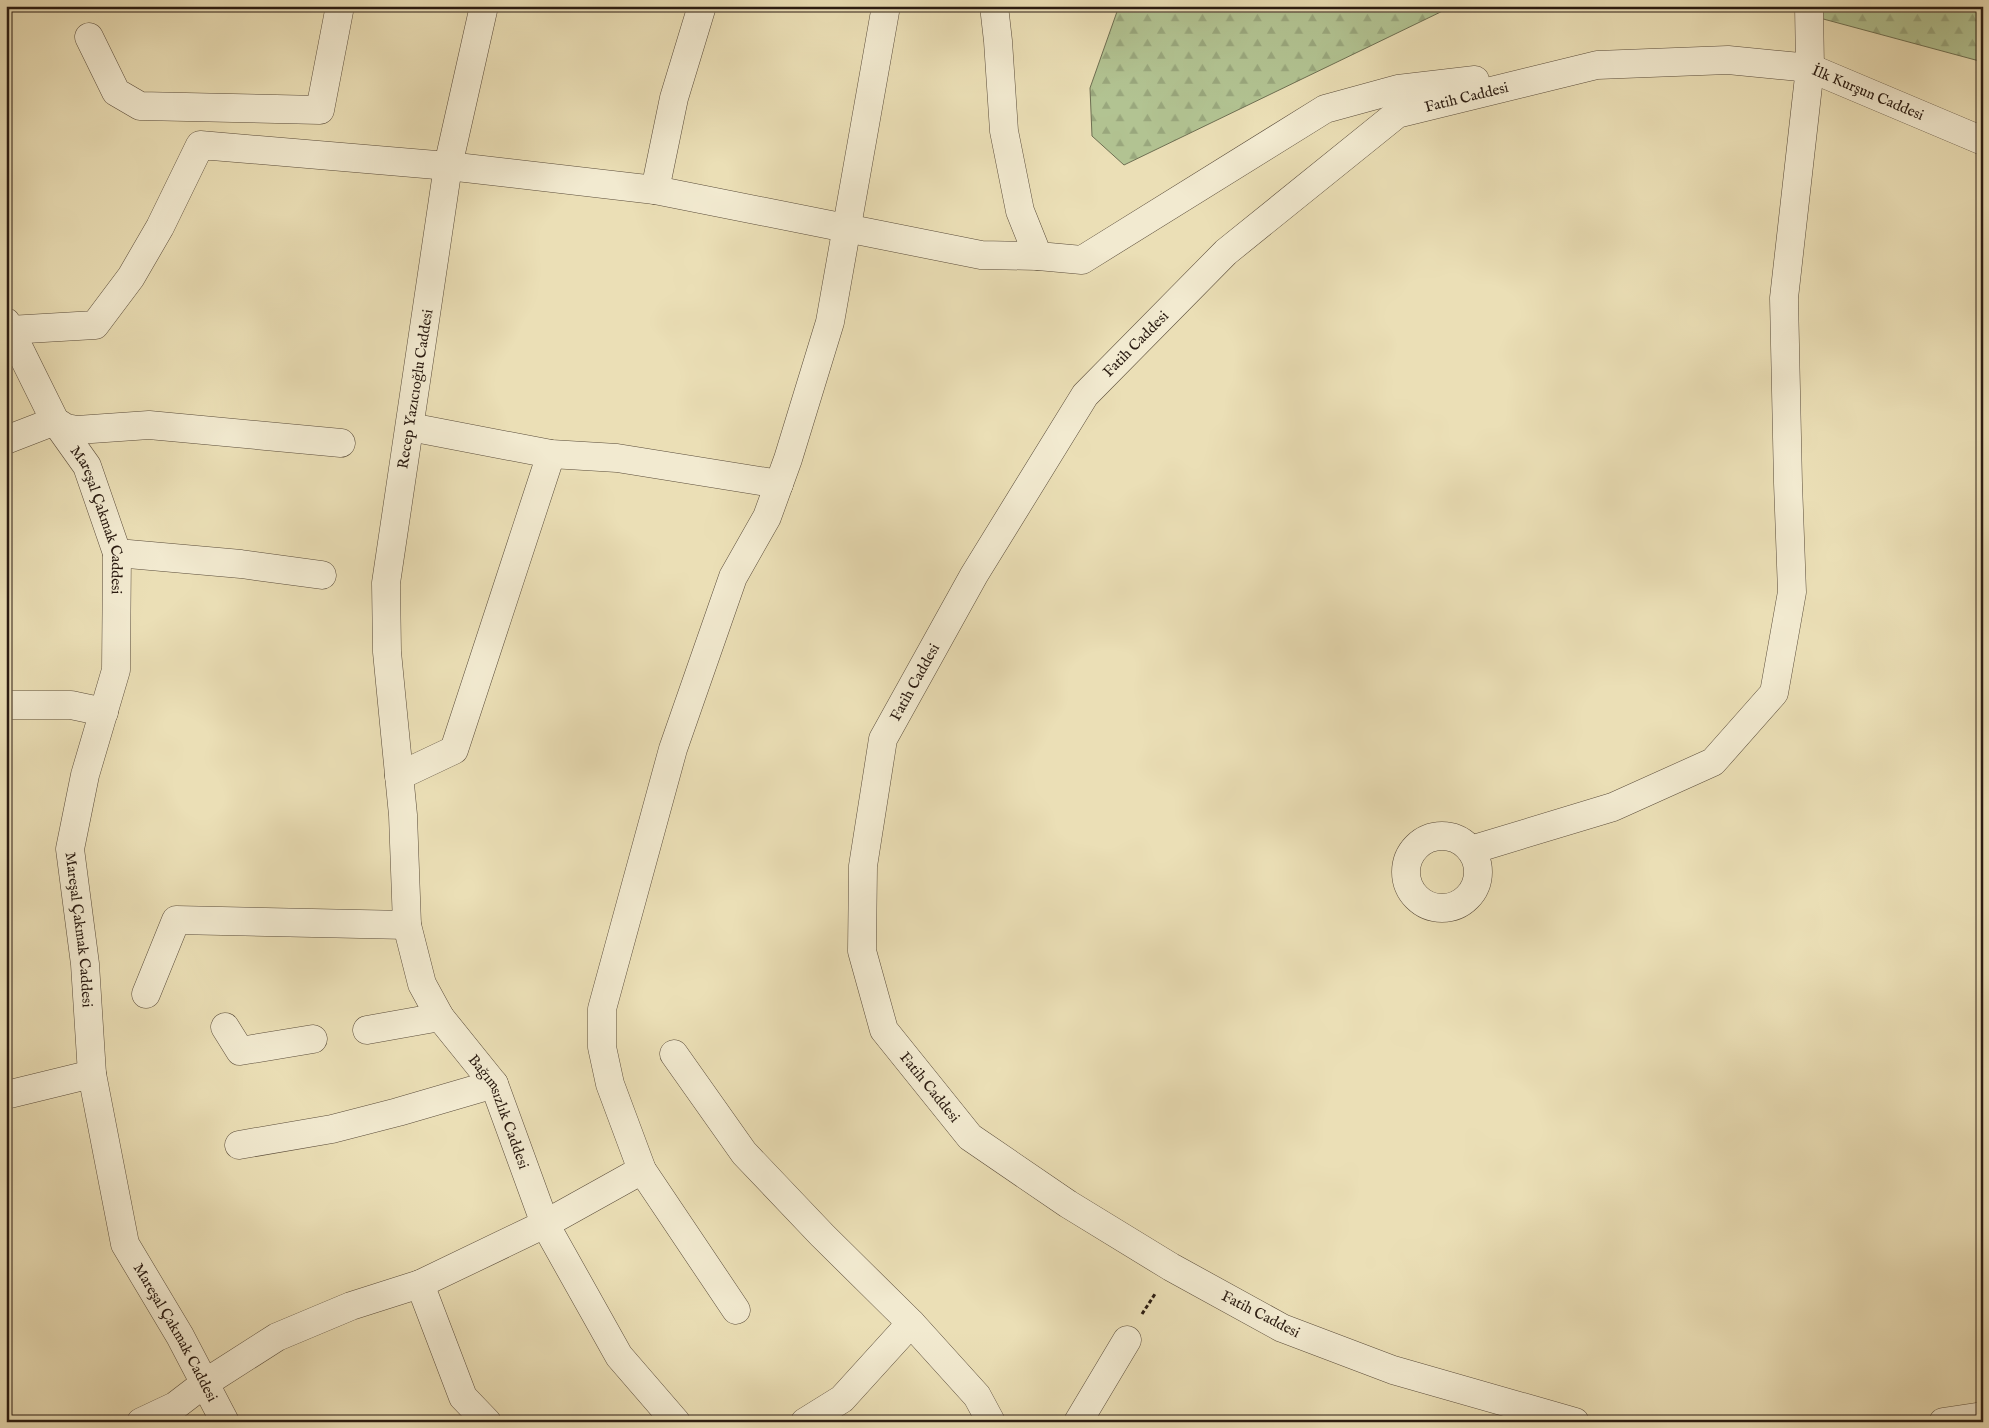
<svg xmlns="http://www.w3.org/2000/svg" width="1989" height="1428" font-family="'IM FELL English',serif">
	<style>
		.forest { fill: url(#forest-firs); stroke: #6e6f52 }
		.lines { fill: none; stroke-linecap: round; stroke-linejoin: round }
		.minor-casing { stroke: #5a4c3a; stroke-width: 29 }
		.path { stroke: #2a1b11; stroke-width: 3; stroke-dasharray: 4 2.5; stroke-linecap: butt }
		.minor { stroke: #f2ead0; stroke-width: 28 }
		.labels { text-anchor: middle; stroke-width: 4.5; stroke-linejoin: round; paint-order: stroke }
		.street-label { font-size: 15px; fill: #2a1b11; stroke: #f2ead0 }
	</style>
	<defs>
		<pattern id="forest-firs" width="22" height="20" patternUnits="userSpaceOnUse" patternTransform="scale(1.25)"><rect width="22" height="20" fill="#b2c392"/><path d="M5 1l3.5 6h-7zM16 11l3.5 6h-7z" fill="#99a77d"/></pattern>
	</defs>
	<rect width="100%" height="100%" fill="#ebdfb6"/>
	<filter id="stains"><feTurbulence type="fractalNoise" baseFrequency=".004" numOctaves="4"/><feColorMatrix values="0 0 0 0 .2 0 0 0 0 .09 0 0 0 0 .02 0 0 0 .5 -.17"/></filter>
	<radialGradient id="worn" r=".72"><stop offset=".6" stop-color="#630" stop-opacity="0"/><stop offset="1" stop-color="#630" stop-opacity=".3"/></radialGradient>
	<g class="forest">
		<path d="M 1119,6 L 1453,6 L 1124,165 L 1092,136 L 1090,88 Z"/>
		<path d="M 1775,6 L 1983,6 L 1983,62 Z"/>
	</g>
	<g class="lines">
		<defs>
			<g id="minor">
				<path id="s1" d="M 484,6 L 448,166 L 386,583 L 387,652 L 403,815 L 407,925 L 422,984 L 440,1017 L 494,1084 L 545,1224 L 619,1356 L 676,1422"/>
				<path d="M 994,6 L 998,41 L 1004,131 L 1020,211 L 1038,256 L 1082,260 L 1325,109 L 1398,89 L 1475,80"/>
				<path d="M 89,37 L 116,92 L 140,106 L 320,110 L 340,6"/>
				<path d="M 655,190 L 674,98 L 702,6"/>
				<path id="s2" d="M 6,322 L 55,421 L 87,466 L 117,553 L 116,670 L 85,775 L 70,849 L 85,964 L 92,1074 L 125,1244 L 180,1336 L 225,1422"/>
				<path d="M 9,330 L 95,325 L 131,277 L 160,227 L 200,145 L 448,166 L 655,190 L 981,255 L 1038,256"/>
				<path d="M 410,427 L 551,454 L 617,458 L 779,484"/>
				<path d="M 6,440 L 55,421 L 66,428 L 77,430 L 149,425 L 341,443"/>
				<path d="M 117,553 L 241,564 L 322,575"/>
				<path d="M 6,705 L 71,705 L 104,712"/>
				<path d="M 399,776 L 454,750 L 551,454"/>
				<circle cx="1442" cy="872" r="36"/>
				<path d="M 1471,850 L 1613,807 L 1713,762 L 1774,693 L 1792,592 L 1788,483 L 1784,298 L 1810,68 L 1809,6"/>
				<path d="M 146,994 L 176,920 L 407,925"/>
				<path d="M 225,1027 L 240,1051 L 313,1039"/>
				<path d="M 367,1030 L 440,1017"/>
				<path d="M 674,1054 L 744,1153 L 822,1235 L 911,1323 L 977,1396 L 991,1422"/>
				<path d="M 6,1095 L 92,1074"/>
				<path d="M 239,1145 L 332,1129 L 398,1112 L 494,1084"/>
				<path d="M 420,1284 L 463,1397 L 487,1422"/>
				<path d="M 736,1310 L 642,1170 L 610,1084 L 602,1047 L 602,1009 L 673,749 L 733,577 L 767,517 L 788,459 L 830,322 L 886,6"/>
				<path d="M 141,1422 L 175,1406 L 205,1383 L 277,1337 L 351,1306 L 420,1284 L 545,1224 L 642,1170"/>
				<path d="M 805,1422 L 842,1399 L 911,1323"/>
				<path d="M 1078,1422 L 1127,1340"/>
				<path id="s3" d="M 1575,1422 L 1393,1370 L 1282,1328 L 1171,1267 L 1068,1204 L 970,1137 L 884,1030 L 862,951 L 863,866 L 883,739 L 974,575 L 1085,395 L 1226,252 L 1397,114 L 1597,65 L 1728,60 L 1810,68 L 1983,141"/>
				<path d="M 1943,1422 L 1983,1416"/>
			</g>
		</defs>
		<use href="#minor" class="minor-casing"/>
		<path class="path" d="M 1142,1314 L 1155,1294"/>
		<use href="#minor" class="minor"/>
	</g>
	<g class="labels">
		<g class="street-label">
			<text dy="5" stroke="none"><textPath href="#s3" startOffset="2409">İlk Kurşun Caddesi</textPath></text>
			<text dy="5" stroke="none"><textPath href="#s3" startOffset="1998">Fatih Caddesi</textPath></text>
			<text dy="5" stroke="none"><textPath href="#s3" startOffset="1578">Fatih Caddesi</textPath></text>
			<text transform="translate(415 389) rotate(-81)" y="5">Recep Yazıcıoğlu Caddesi</text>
			<text dy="5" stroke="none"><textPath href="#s2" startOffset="221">Mareşal Çakmak Caddesi</textPath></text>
			<text dy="5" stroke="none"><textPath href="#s3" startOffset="1172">Fatih Caddesi</textPath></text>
			<text dy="5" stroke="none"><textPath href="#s2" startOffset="641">Mareşal Çakmak Caddesi</textPath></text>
			<text transform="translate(930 1087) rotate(51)" y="5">Fatih Caddesi</text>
			<text dy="5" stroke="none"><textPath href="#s1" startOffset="1140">Bağımsızlık Caddesi</textPath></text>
			<text transform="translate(1261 1314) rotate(27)" y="5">Fatih Caddesi</text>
			<text dy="5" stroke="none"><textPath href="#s2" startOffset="1061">Mareşal Çakmak Caddesi</textPath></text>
		</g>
	</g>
	<rect width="1989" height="1428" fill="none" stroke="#ebdfb6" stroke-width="25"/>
	<rect x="8" y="8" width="1974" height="1413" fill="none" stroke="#2a1b11" stroke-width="2.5"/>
	<rect x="12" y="12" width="1964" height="1403" fill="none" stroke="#2a1b11"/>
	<rect width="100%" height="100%" filter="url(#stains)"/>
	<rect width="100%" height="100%" fill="url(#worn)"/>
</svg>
